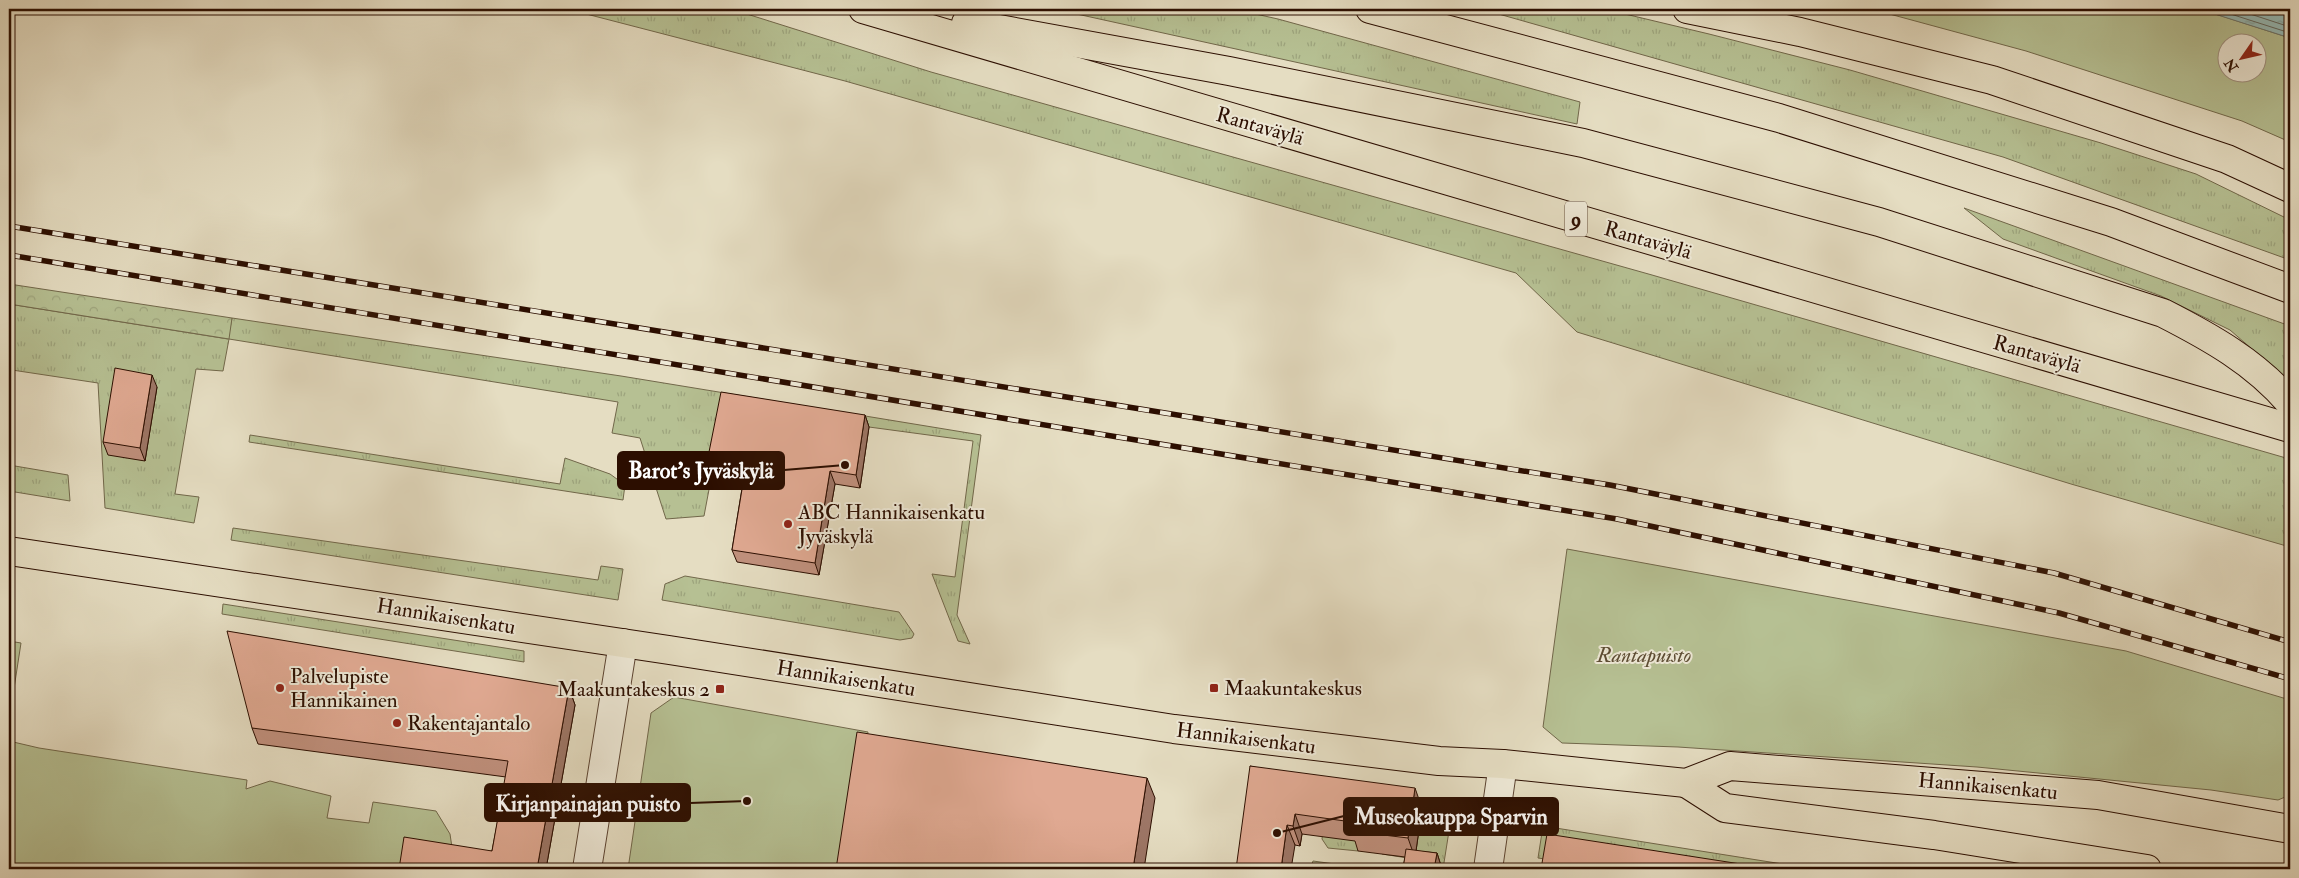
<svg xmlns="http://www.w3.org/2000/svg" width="2299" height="878" font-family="'IM FELL Double Pica',serif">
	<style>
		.grass { fill: url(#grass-tufts); stroke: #71674a }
		.forest { fill: url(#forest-crowns); stroke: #71674a }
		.green { fill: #b6c093; stroke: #71674a; fill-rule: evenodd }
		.water { fill: url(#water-ripples); stroke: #6c766e }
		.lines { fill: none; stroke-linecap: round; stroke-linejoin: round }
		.shore { stroke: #61645c; stroke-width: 1 }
		.minor-casing { stroke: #5a4230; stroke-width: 30 }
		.major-casing { stroke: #2c0e00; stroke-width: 30 }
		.highway-casing { stroke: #2c0e00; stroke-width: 30 }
		.minor { stroke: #eee9d7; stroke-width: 28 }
		.major { stroke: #e5ddc2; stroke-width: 28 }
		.highway { stroke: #e5ddc2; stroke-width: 28 }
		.rail-casing { stroke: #2c0e00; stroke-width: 5.5 }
		.rail { stroke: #eee9d7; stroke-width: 4; stroke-dasharray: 11; stroke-linecap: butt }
		.wall { fill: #c1917e; stroke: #2c0e00 }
		.shaded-wall { fill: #9d7666; stroke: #2c0e00 }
		.building { fill: #e0a992; stroke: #2c0e00 }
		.poi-dot { fill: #8f2418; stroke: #eee9d7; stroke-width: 2 }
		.labels { text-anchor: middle; stroke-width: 4; stroke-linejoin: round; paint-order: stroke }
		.shield { fill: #eee9d7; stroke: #665040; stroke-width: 1 }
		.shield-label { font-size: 20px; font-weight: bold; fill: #2c0e00 }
		.street-label { font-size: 21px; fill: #2c0e00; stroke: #eee9d7 }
		.poi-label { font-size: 21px; fill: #2c0e00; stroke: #eee9d7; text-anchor: start }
		.park-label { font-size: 21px; font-style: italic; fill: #5c4c33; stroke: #eee9d7 }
		.leader { fill: none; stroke: #2c0e00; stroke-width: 2 }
		.callout-dot { fill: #2c0e00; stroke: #eee9d7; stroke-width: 2 }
		.callout { fill: #2c0e00; stroke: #2c0e00; stroke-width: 2 }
		.callout-label { font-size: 22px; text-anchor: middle; font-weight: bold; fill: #fff }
	</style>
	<defs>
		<pattern id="grass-tufts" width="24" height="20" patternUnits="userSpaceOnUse" patternTransform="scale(1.25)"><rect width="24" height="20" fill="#b6c093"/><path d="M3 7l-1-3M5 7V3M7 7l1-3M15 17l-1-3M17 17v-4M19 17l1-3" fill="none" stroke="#9da47d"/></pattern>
		<pattern id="forest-crowns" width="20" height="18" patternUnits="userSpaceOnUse" patternTransform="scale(1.25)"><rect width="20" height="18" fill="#b6c093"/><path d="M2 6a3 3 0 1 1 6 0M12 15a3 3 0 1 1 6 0" fill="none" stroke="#9da47d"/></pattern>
		<pattern id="water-ripples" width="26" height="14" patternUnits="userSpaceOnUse" patternTransform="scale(1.25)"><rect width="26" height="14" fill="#96bbb8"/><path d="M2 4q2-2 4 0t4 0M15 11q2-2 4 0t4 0" fill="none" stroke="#81a09c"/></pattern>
	</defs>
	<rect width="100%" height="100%" fill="#e5ddc2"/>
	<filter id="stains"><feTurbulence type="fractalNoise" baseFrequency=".004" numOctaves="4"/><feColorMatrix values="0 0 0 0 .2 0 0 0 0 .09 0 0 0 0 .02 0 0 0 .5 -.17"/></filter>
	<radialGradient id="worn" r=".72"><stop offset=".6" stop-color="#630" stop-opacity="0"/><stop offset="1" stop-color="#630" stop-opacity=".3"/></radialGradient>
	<g class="grass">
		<path d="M 567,9 L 731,9 L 931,72 L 1652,275 L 2286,458 L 2290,464 L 2290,547 L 2071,484 L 1577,332 L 1516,273 L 845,81 Z"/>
		<path d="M 1054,9 L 1233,9 L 1278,19 L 1580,102 L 1577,124 Z"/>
		<path d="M 1481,9 L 1604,9 L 1709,34 L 1850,70 L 2101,143 L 2196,174 L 2290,220 L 2290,260 L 2003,157 Z"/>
		<path d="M 1964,208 L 2290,326 L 2290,382 L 2230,330 L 2161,296 L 2003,239 Z"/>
		<path d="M 9,304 L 228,339 L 232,318 L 621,376 L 981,435 L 957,615 L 970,644 L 958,641 L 932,574 L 955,577 L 973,441 L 869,427 L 725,405 L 704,516 L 666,519 L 640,438 L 612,433 L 618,402 L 229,339 L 223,371 L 196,369 L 175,494 L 199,497 L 194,523 L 105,508 L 98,383 L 12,370 L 14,360 L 9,359 Z"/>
		<path d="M 250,435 L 560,484 L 565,458 L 610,474 L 625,485 L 623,500 L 249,442 Z"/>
		<path d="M 9,465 L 68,475 L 70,501 L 9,491 Z"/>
		<path d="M 233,528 L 598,580 L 601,566 L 623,569 L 618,600 L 231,540 Z"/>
		<path d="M 685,576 L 899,612 L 914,634 L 912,638 L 900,640 L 662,600 L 665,584 Z"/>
		<path d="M 223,604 L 524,651 L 524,662 L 222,614 Z"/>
		<path d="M 1327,795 L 1359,842 L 1358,851 L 1328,848 L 1322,839 Z"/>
		<path d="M 1422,808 L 1452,812 L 1443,869 L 1435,869 L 1414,859 L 1382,854 L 1384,845 Z"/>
		<path d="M 1543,826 L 1814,869 L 1615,869 L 1538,858 Z"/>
		<path d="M 1313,861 L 1371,869 L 1310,869 Z"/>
	</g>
	<path class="forest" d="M 9,284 L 232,318 L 229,339 L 9,304 Z"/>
	<g class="green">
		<path d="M 1871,9 L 2200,9 L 2290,38 L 2290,142 L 2242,121 L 2026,51 ZM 2226,42 L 2256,42 L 2256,72 L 2226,72 Z"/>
		<path d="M 1567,549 L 2126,651 L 2290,700 L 2290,795 L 2278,800 L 2211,790 L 1977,767 L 1678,747 L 1562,743 L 1543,727 Z"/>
		<path d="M 9,641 L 21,643 L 9,721 Z"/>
		<path d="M 674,697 L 868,732 L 845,869 L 628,869 L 651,713 Z"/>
		<path d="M 9,741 L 39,748 L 247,780 L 246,789 L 270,781 L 331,796 L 327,818 L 369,823 L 373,802 L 436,811 L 450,834 L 454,861 L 408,869 L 9,869 Z"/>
	</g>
	<path class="water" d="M 2199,9 L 2290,9 L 2290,38 Z"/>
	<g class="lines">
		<g class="shore">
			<path d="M 2215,9 L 2290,33"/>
			<path d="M 2235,9 L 2290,27"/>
		</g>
		<defs>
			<g id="minor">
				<path d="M 587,869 L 623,643"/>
				<path d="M 1488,869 L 1503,764"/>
			</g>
			<g id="major">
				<path d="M 9,551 L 669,650 L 1174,729 L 1439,761 L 1503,764 L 1686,783 L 1730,766 L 2098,795 L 2290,829"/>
				<path d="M 1686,783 L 1725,808 L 1934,835 L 2147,869"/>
			</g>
			<g id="highway">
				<path d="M 863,9 L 2290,428"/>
				<path d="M 1370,9 L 1779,118 L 2111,222 L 2290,289"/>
				<path d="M 1687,9 L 1800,32 L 1992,80 L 2227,159 L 2290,188"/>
				<path d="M 966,23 L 1229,71 L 1583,143 L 1879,222 L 2163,313 C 2210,337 2255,362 2290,403"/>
			</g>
		</defs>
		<use href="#minor" class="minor-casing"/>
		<use href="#major" class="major-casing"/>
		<use href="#highway" class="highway-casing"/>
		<use href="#minor" class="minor"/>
		<use href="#major" class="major"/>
		<use href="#highway" class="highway"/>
		<defs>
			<g id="rail">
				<path d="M 9,226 L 1610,485 L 2054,573 L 2290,642"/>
				<path d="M 9,255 L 1617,519 L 2059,613 L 2290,679"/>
			</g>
		</defs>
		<use href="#rail" class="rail-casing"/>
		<use href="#rail" class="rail"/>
	</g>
	<g class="wall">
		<path d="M 157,387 L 145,461 L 108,455 L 103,442 Z"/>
		<path d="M 865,415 L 869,427 L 860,488 L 835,484 L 819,575 L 737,562 L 732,550 L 745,470 L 714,464 L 709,452 Z"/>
		<path d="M 569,688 L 575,705 L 546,869 L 399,869 L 492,851 L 506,777 L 258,744 L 252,728 Z"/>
		<path d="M 1250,766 L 1422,808 L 1416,851 L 1437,853 L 1442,869 L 1403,869 L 1405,857 L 1358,851 L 1355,841 L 1302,834 L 1300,846 L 1295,845 Z"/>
	</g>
	<g class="shaded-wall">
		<path d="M 152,375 L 157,387 L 145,461 L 140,448 Z"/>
		<path d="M 865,415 L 869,427 L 860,488 L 856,475 Z"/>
		<path d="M 830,471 L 835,484 L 819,575 L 815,563 Z"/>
		<path d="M 569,688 L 575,705 L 546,869 L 537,869 Z"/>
		<path d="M 1147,778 L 1155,798 L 1144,869 L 1133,869 Z"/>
		<path d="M 1415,788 L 1422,808 L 1415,858 L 1408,838 Z"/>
		<path d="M 1295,814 L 1302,834 L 1300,846 L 1293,826 Z"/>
		<path d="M 1287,825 L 1295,845 L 1291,869 L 1281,869 Z"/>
		<path d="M 1437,853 L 1442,869 L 1434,869 Z"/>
	</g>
	<g class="building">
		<path d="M 115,368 L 152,375 L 140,448 L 103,442 Z"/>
		<path d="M 721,392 L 865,415 L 856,475 L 830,471 L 815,563 L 732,550 L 747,459 L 709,452 Z"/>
		<path d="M 227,631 L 569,688 L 537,869 L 399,869 L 404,837 L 492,851 L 508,761 L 252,728 Z"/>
		<path d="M 857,732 L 1147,778 L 1133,869 L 836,869 Z"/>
		<path d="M 1250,766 L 1415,788 L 1408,838 L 1351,831 L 1352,822 L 1295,814 L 1293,826 L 1287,825 L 1281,869 L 1236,869 Z"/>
		<path d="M 1547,834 L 1773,869 L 1541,869 Z"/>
		<path d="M 1406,849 L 1437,853 L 1434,869 L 1403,869 Z"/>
	</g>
	<g class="poi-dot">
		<circle cx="788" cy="524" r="5"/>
		<circle cx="280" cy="688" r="5"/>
		<rect x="1209" y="683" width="10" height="10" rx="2.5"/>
		<rect x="715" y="684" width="10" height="10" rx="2.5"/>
		<circle cx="397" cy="723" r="5"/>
	</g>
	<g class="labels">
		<rect class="shield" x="1565" y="201.5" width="22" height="35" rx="4"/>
		<g class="shield-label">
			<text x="1576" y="226">9</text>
		</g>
		<g class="street-label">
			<text transform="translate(1260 126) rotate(16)" y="7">Rantaväylä</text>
			<text transform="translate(1648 240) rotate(16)" y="7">Rantaväylä</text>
			<text transform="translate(2037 354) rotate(16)" y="7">Rantaväylä</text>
			<text transform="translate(446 616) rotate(9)" y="7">Hannikaisenkatu</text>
			<text transform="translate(846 678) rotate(9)" y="7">Hannikaisenkatu</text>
			<text transform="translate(1246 738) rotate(7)" y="7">Hannikaisenkatu</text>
			<text transform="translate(1988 786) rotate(5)" y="7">Hannikaisenkatu</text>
		</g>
		<g class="poi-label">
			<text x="798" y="519">ABC Hannikaisenkatu<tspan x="798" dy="24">Jyväskylä</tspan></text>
			<text x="290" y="683">Palvelupiste<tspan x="290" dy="24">Hannikainen</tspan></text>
			<text x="1224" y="695">Maakuntakeskus</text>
			<text x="710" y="696" text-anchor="end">Maakuntakeskus 2</text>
			<text x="407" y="730">Rakentajantalo</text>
		</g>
		<g class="park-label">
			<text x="1644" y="662">Rantapuisto</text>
		</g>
	</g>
	<path class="leader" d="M845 465L784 470M747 801L690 803M1277 833L1344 816"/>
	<g class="callout-dot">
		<circle cx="845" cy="465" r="5"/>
		<circle cx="747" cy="801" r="5"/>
		<circle cx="1277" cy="833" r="5"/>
	</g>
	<g class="callout">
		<rect x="618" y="452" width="166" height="37" rx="5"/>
		<rect x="485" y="784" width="205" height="37" rx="5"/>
		<rect x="1344" y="798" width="214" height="37" rx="5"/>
	</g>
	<g class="callout-label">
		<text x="701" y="478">Barot's Jyväskylä</text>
		<text x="588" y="811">Kirjanpainajan puisto</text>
		<text x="1451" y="824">Museokauppa Sparvin</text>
	</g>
	<rect width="2299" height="878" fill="none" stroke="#e5ddc2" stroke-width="30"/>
	<rect x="10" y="10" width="2279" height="858" fill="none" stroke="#2c0e00" stroke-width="2.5"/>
	<rect x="15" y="15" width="2269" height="848" fill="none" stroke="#2c0e00"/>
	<g transform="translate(2242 58) rotate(236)"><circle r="24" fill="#eee9d7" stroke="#a09181"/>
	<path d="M0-4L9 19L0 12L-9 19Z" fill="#8f2418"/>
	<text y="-8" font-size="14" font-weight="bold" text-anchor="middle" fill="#2c0e00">N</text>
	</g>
	<rect width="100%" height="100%" filter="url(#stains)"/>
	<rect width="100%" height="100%" fill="url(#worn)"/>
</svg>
